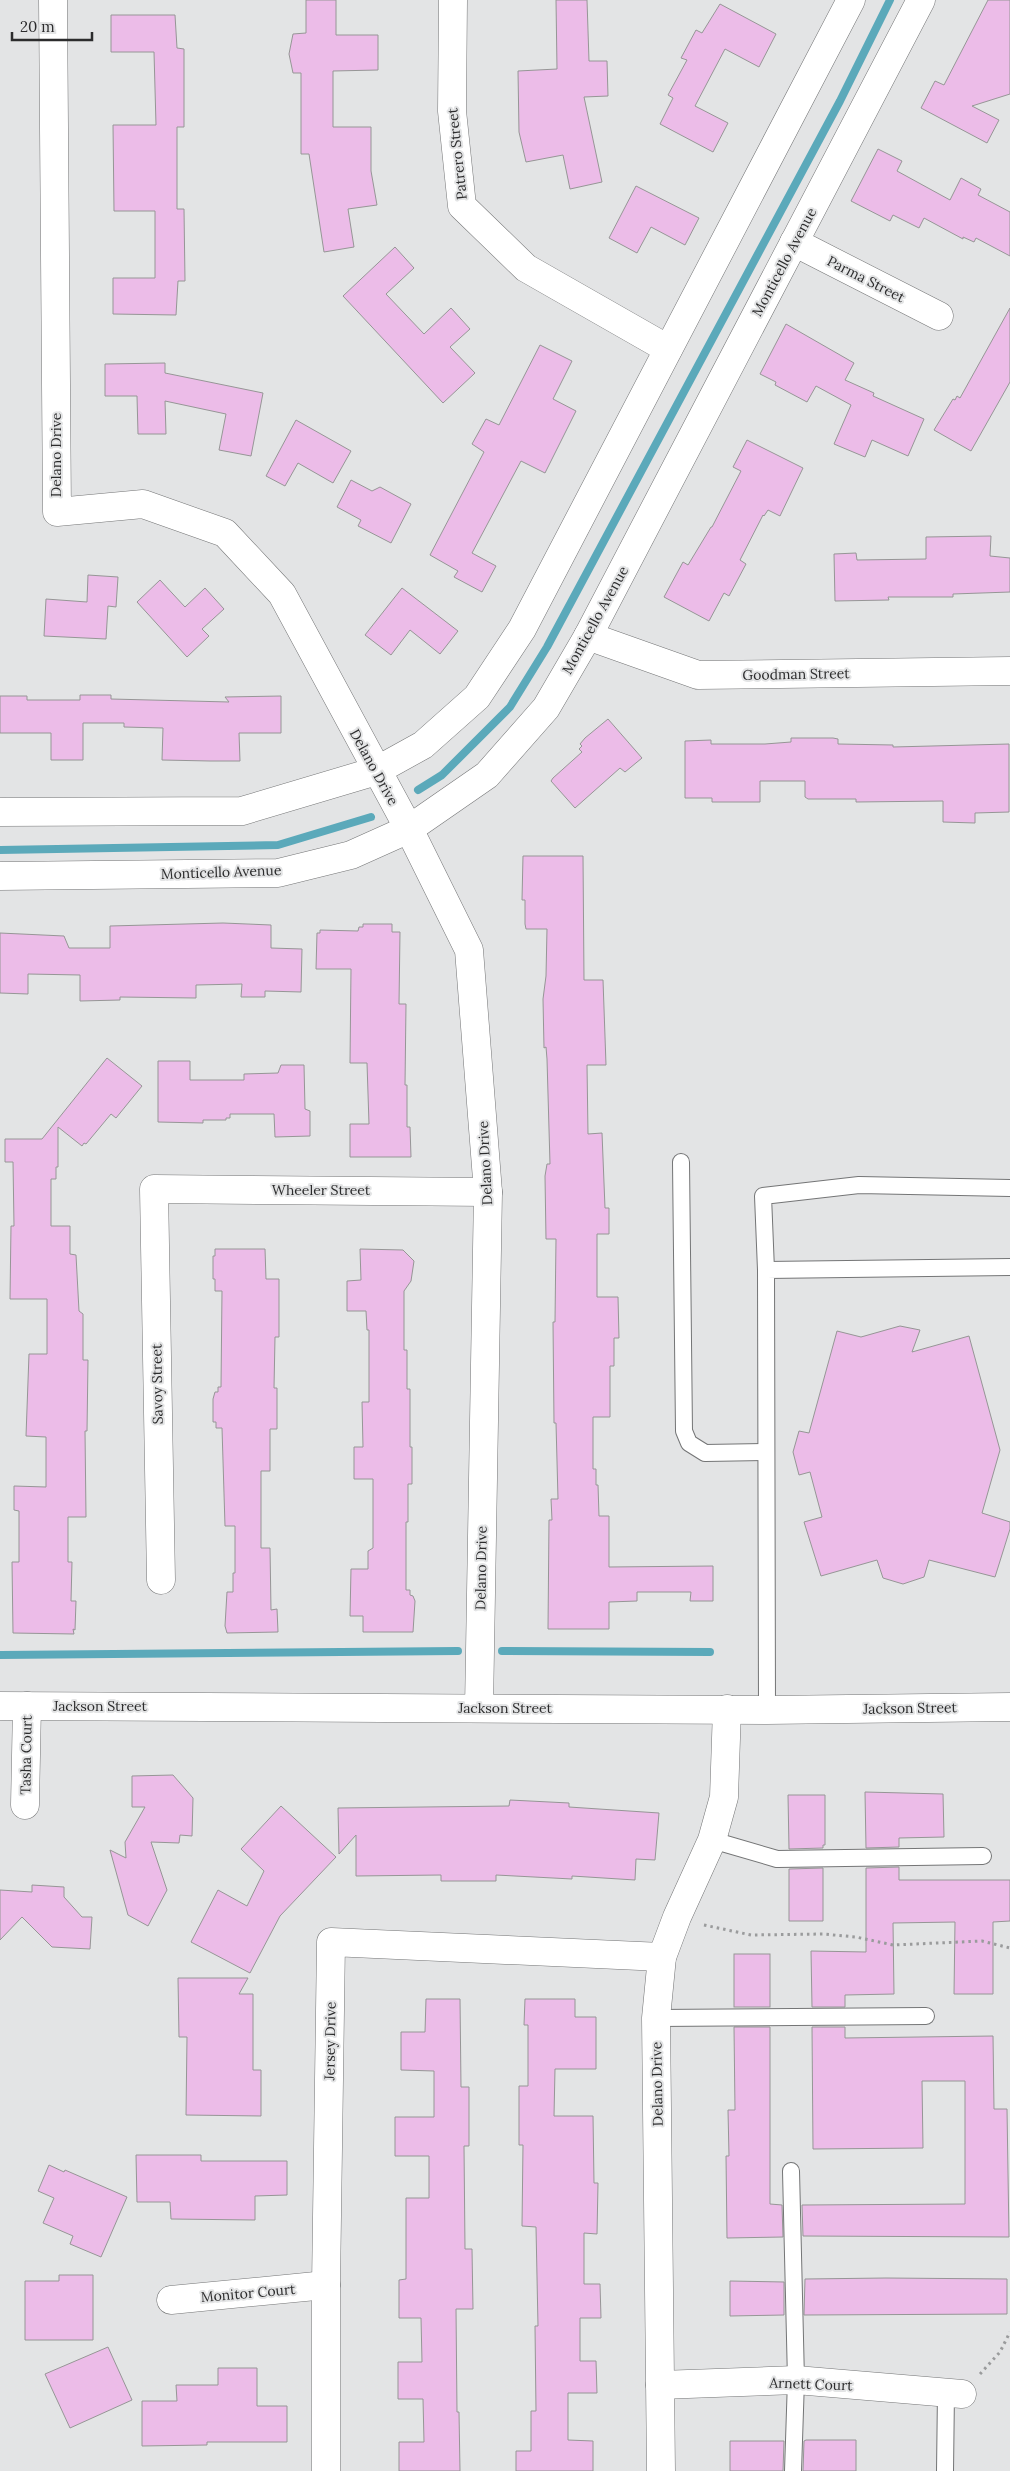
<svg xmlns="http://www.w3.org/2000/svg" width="1010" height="2471" font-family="Lora,serif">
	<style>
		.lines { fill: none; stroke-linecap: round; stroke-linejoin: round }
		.stream { stroke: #5ba9ba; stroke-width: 8 }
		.building { fill: #ecbce8; stroke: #969696 }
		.service-casing { stroke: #747576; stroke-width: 18 }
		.minor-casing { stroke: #747576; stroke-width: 29 }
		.secondary-casing { stroke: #747576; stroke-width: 29 }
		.path { stroke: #9a9b9c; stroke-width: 3; stroke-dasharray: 2.5 4; stroke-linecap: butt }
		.service { stroke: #fff; stroke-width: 16 }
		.minor { stroke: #fff; stroke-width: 28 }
		.secondary { stroke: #fff; stroke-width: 28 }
		.labels { text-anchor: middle; stroke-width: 4; stroke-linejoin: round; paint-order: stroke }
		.street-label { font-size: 14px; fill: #2c2c2d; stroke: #e3e4e5 }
	</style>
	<rect width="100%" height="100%" fill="#e3e4e5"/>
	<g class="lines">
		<g class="stream">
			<path d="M 418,790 L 442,775 L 510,707 L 547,647 L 840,101 L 890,0"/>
			<path d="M 0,850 L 278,845 L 371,817"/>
			<path d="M 502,1651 L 710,1652"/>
			<path d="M 0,1655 L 458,1651"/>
		</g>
	</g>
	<g class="building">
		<path d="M 306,0 L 336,0 L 336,35 L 378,35 L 378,70 L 333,71 L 333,127 L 371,127 L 371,171 L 377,205 L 348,209 L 354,247 L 324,252 L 309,154 L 301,154 L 301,73 L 293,73 L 289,54 L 293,34 L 306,33 Z"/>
		<path d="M 556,0 L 587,0 L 589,61 L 607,61 L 608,96 L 584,97 L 602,182 L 570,189 L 563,155 L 526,162 L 519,132 L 518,71 L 557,69 Z"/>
		<path d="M 988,0 L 1010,0 L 1010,94 L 972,106 L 999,120 L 987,143 L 921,108 L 935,81 L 944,85 Z"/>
		<path d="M 720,4 L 776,34 L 759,67 L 725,49 L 695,106 L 728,123 L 713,152 L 660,124 L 673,98 L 668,95 L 687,60 L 681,58 L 696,30 L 702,33 Z"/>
		<path d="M 111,15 L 175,15 L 177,48 L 184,49 L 184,127 L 177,127 L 177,209 L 184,209 L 185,281 L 178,281 L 176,315 L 113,314 L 113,278 L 155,278 L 155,211 L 114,211 L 113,125 L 156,125 L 154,52 L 111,52 Z"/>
		<path d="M 878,149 L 902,161 L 897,171 L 950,200 L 961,178 L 981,189 L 978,195 L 1010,212 L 1010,256 L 976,238 L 974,242 L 963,237 L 963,239 L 924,218 L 919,228 L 893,215 L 890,221 L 851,201 Z"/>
		<path d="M 636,186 L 699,218 L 685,245 L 651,227 L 637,253 L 609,238 Z"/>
		<path d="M 395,247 L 414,268 L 386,294 L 424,334 L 451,308 L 470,329 L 450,347 L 475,373 L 443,403 L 343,296 Z"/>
		<path d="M 1010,308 L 1010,382 L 971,451 L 934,430 L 953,399 L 955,400 L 957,396 L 960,398 Z"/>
		<path d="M 786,324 L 854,363 L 845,380 L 874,393 L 873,396 L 924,419 L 908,456 L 872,440 L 865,457 L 834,444 L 851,405 L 816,386 L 807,402 L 775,385 L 776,382 L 760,374 Z"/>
		<path d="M 540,345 L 572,361 L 553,399 L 576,411 L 545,473 L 521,461 L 472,553 L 496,566 L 482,592 L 454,577 L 458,571 L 430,555 L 484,452 L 472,444 L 486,419 L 499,425 Z"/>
		<path d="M 165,363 L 165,373 L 263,393 L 251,456 L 219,450 L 226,414 L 165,401 L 166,434 L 138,434 L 137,396 L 105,396 L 105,364 Z"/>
		<path d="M 296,420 L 351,451 L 333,483 L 298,463 L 285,486 L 266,476 Z"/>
		<path d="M 747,440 L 803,468 L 780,516 L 768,510 L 764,516 L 763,515 L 740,560 L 746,564 L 729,596 L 724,593 L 709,621 L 664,597 L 683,562 L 688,565 L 711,527 L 712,527 L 741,471 L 733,467 Z"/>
		<path d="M 351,480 L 372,491 L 380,487 L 411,504 L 391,543 L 358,526 L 361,520 L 337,507 Z"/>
		<path d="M 991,536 L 990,556 L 1010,558 L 1010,592 L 953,594 L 953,597 L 888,597 L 889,600 L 835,601 L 834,554 L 856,553 L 857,560 L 926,559 L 926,537 Z"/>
		<path d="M 88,575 L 118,577 L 116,607 L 108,606 L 106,639 L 44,636 L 46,599 L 87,602 Z"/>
		<path d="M 160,580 L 185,607 L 205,588 L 224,609 L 202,629 L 209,636 L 187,657 L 137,602 Z"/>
		<path d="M 402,588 L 458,631 L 440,654 L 410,630 L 391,655 L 365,635 Z"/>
		<path d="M 80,695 L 111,695 L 111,699 L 229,702 L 225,697 L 281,696 L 281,733 L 239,733 L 240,761 L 210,761 L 162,760 L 163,728 L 124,727 L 124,723 L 83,723 L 83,760 L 51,760 L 51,733 L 0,733 L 0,696 L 27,696 L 27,700 L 80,700 Z"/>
		<path d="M 608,719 L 642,758 L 625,772 L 620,768 L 575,808 L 551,781 L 553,778 L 582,752 L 579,749 L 582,746 L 580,744 L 585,738 Z"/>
		<path d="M 791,738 L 833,738 L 838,739 L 838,744 L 893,745 L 893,747 L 1009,744 L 1009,812 L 975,813 L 975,823 L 943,822 L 943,801 L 856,802 L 856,799 L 808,799 L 805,797 L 805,781 L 760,781 L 760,802 L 712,802 L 712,798 L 685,798 L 685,741 L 711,740 L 711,744 L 765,744 L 791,742 Z"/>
		<path d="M 523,856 L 583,856 L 584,980 L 603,980 L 606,1065 L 587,1065 L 588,1134 L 602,1133 L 605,1208 L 609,1208 L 609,1234 L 597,1234 L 597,1297 L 618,1297 L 619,1338 L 614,1338 L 614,1366 L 610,1366 L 610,1417 L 593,1417 L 593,1469 L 596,1469 L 596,1485 L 598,1485 L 599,1516 L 609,1516 L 609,1567 L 713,1566 L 713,1601 L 690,1601 L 691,1592 L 637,1592 L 637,1601 L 609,1602 L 609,1629 L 548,1629 L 549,1520 L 552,1520 L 551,1499 L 558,1499 L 556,1423 L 554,1423 L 553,1322 L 555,1322 L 556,1239 L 546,1239 L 545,1176 L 547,1164 L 550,1164 L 547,1059 L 546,1047 L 544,1048 L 543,999 L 546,976 L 547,929 L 526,929 L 525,924 L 525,900 L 522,900 Z"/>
		<path d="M 223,923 L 271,925 L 271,948 L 302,949 L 301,992 L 265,991 L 265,997 L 241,997 L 242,984 L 196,985 L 196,998 L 120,997 L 120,1000 L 80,1001 L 80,975 L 28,974 L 28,994 L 0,993 L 0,933 L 64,936 L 69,948 L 110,948 L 110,926 Z"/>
		<path d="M 363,924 L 392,924 L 392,932 L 400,932 L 399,1004 L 406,1004 L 405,1085 L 407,1085 L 407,1127 L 410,1127 L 411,1157 L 350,1157 L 350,1124 L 369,1124 L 367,1063 L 350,1063 L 351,969 L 316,969 L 317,933 L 320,933 L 320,930 L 358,931 L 359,927 L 363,927 Z"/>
		<path d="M 107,1058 L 142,1086 L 116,1118 L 111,1114 L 86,1144 L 84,1143 L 82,1146 L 58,1127 L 58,1167 L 56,1167 L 56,1179 L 51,1179 L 51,1226 L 70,1226 L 70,1254 L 76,1255 L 79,1311 L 83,1314 L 83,1360 L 88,1360 L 87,1431 L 85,1431 L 86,1517 L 68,1517 L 68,1562 L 72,1562 L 71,1601 L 76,1601 L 75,1630 L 73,1629 L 74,1634 L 13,1633 L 12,1562 L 19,1562 L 19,1511 L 14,1510 L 14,1486 L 46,1487 L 46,1437 L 26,1436 L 29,1354 L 47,1354 L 47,1299 L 10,1299 L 11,1226 L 14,1226 L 13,1162 L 5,1162 L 5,1139 L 42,1139 Z"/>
		<path d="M 158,1061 L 190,1061 L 190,1080 L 244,1080 L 244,1074 L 278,1073 L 281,1065 L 304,1065 L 305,1109 L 310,1111 L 310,1136 L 275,1137 L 274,1114 L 230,1114 L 230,1118 L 226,1118 L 226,1120 L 203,1120 L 203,1123 L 158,1122 Z"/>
		<path d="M 215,1249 L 265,1249 L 266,1279 L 279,1279 L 279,1337 L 275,1337 L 274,1388 L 277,1388 L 277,1429 L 270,1429 L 270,1471 L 261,1471 L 261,1548 L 270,1548 L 271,1610 L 277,1609 L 278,1632 L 227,1633 L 225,1626 L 227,1592 L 233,1592 L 233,1573 L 235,1573 L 235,1526 L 225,1526 L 222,1428 L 216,1428 L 216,1422 L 213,1422 L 213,1399 L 215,1392 L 218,1392 L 218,1387 L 221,1387 L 222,1291 L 215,1291 L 215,1279 L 213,1279 L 213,1256 L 215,1256 Z"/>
		<path d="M 360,1249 L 403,1250 L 414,1261 L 411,1281 L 404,1291 L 404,1350 L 407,1350 L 407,1389 L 410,1389 L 410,1447 L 412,1447 L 412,1484 L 408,1484 L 408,1522 L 406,1522 L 406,1590 L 410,1590 L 410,1595 L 413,1596 L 415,1601 L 413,1632 L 363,1632 L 363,1616 L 350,1616 L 351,1569 L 368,1569 L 368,1551 L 373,1548 L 373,1479 L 354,1479 L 354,1447 L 363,1447 L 362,1402 L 369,1402 L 369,1330 L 367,1330 L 366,1311 L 347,1311 L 347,1281 L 361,1280 Z"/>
		<path d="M 900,1326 L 920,1330 L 912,1352 L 969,1336 L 1000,1450 L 982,1513 L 1010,1522 L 1010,1529 L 995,1577 L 929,1560 L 924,1577 L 903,1584 L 883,1578 L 877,1560 L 821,1576 L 804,1522 L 822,1517 L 810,1472 L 799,1475 L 793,1452 L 799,1431 L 809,1433 L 837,1331 L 861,1337 Z"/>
		<path d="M 173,1775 L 193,1798 L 192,1836 L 180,1835 L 179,1843 L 151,1842 L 167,1890 L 148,1926 L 128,1915 L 110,1850 L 126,1858 L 125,1842 L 145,1807 L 132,1807 L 132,1776 Z"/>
		<path d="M 865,1792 L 943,1794 L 944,1837 L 899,1838 L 899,1847 L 866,1848 Z"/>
		<path d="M 788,1795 L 825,1795 L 825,1845 L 823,1845 L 823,1848 L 789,1849 Z"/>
		<path d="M 510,1800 L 569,1803 L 569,1807 L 659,1813 L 655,1860 L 636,1859 L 635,1880 L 572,1876 L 572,1879 L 496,1875 L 496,1881 L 441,1881 L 441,1875 L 356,1876 L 356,1835 L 339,1854 L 338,1808 L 509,1806 Z"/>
		<path d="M 281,1806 L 336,1857 L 280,1916 L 250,1973 L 191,1942 L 218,1890 L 247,1906 L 264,1871 L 241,1849 Z"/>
		<path d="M 899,1867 L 899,1880 L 1010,1880 L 1010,1921 L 993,1922 L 993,1994 L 954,1994 L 955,1922 L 893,1923 L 894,1994 L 845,1995 L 845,2007 L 812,2007 L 811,1951 L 866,1952 L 866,1868 Z"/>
		<path d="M 823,1868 L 823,1921 L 789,1921 L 789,1869 Z"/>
		<path d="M 32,1885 L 64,1887 L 64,1897 L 82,1917 L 92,1917 L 90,1949 L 52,1947 L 22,1917 L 0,1940 L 0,1890 L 32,1892 Z"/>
		<rect x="734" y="1954" width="36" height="53"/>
		<path d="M 178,1978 L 248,1978 L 239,1994 L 253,1994 L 253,2070 L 261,2070 L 261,2116 L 186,2115 L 187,2037 L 179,2037 Z"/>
		<path d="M 426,1999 L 460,1999 L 461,2087 L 469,2087 L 469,2146 L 464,2146 L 465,2249 L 472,2249 L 473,2309 L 456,2309 L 457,2412 L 459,2412 L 460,2471 L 399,2471 L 399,2442 L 424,2442 L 423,2399 L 398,2399 L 398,2362 L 422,2362 L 421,2318 L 399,2318 L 399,2280 L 406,2279 L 406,2198 L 429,2198 L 429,2156 L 395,2156 L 395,2117 L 434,2117 L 434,2071 L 401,2070 L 401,2032 L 425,2032 Z"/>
		<path d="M 525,1999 L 575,1999 L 575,2017 L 596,2017 L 596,2069 L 555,2069 L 554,2116 L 593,2116 L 594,2183 L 598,2183 L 597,2234 L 584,2233 L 584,2284 L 600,2284 L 601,2318 L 580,2318 L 580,2361 L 596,2361 L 597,2393 L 568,2393 L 568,2440 L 593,2441 L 593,2471 L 516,2471 L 516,2451 L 531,2451 L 531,2411 L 536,2411 L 535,2326 L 538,2326 L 536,2227 L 522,2226 L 523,2145 L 519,2145 L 519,2086 L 528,2086 L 528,2025 L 524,2025 Z"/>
		<path d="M 734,2027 L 770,2027 L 770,2204 L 782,2205 L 783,2237 L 727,2238 L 726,2156 L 729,2156 L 728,2110 L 735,2110 Z"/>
		<path d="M 812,2027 L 845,2027 L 845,2038 L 993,2036 L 994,2109 L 1007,2109 L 1009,2237 L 803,2236 L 802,2205 L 965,2204 L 965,2081 L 922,2081 L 923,2148 L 813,2149 Z"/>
		<path d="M 136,2155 L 201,2155 L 201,2161 L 287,2161 L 287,2195 L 255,2196 L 255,2220 L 171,2219 L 170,2202 L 137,2202 Z"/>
		<path d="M 49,2165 L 64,2172 L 65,2170 L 127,2197 L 101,2257 L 70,2244 L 73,2236 L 43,2223 L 54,2198 L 38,2191 Z"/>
		<path d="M 59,2275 L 93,2275 L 93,2340 L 25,2340 L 25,2281 L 59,2281 Z"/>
		<path d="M 886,2278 L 1007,2279 L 1007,2314 L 804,2315 L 805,2279 Z"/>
		<path d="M 730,2281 L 784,2282 L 784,2315 L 730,2316 Z"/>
		<path d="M 108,2347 L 132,2400 L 70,2428 L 45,2374 Z"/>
		<path d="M 218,2368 L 257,2368 L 257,2406 L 287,2406 L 287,2442 L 207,2442 L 207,2445 L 142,2446 L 142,2401 L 177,2401 L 176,2385 L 218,2385 Z"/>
		<path d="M 806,2440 L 856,2440 L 856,2471 L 803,2471 L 804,2441 Z"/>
		<path d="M 730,2441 L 784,2441 L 783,2471 L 730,2471 Z"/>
	</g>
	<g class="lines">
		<defs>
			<g id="service">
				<path d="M 681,1162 L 684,1431 L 689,1443 L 705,1453 L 766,1452"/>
				<path d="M 766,1270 L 763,1196 L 859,1185 L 1010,1188"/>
				<path d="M 767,1710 L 766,1270 L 1010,1267"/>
				<path d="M 712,1840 L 777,1859 L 983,1856"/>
				<path d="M 656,2018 L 926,2016"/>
				<path d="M 791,2171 L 796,2380 L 793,2471"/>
				<path d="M 942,2397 L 946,2392 L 945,2471"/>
			</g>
			<g id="minor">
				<path d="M 53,0 L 57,512 L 143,504 L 225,533 L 282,594 L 409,829 L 469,950 L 488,1192 L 479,1708"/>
				<path d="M 453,0 L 452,111 L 462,206 L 526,268 L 668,349"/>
				<path d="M 794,242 L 939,316"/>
				<path d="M 588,636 L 698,675 L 1010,671"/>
				<path d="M 0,812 L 242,811 L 376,771 L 423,745 L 477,697 L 522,629 L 851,0"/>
				<path d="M 0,876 L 278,873 L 351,855 L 409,829 L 487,775 L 546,708 L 588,636 L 921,0"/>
				<path d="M 161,1580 L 154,1189 L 488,1192"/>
				<path d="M 25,1805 L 27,1706"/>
				<path d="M 171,2300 L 326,2285"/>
				<path d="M 660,2385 L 796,2380 L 962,2394"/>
				<path d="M 326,2471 L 326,2285 L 331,1942 L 662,1957"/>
				<path d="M 661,2471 L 656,2018 L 662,1957 L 677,1917 L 712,1840 L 724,1797 L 727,1709"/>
			</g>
			<path id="secondary" d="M 0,1706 L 767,1710 L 1010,1707"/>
		</defs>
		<use href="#service" class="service-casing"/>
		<use href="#minor" class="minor-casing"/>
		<use href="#secondary" class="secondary-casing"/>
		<g class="path">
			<path d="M 704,1925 L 751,1935 L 823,1934 L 856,1937 L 893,1945 L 982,1941 L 1010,1948"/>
			<path d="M 980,2374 L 1000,2352 L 1010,2332"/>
		</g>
		<use href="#service" class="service"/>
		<use href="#minor" class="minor"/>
		<use href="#secondary" class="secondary"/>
	</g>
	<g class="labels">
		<g class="street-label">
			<text transform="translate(457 154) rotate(-96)" y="5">Patrero Street</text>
			<text transform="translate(784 262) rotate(-62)" y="5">Monticello Avenue</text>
			<text transform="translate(866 279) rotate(27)" y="5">Parma Street</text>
			<text transform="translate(56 455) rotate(-90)" y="5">Delano Drive</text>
			<text transform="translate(595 620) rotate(-61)" y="5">Monticello Avenue</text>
			<text transform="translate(796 674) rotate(-1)" y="5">Goodman Street</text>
			<text transform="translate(374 767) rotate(61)" y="5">Delano Drive</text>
			<text transform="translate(221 872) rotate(-2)" y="5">Monticello Avenue</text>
			<text transform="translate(485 1163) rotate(-93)" y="5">Delano Drive</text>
			<text x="321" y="1195">Wheeler Street</text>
			<text transform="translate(157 1384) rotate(-91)" y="5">Savoy Street</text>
			<text transform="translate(481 1568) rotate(-89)" y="5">Delano Drive</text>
			<text x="100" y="1711">Jackson Street</text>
			<text x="505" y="1713">Jackson Street</text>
			<text transform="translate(910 1708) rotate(-1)" y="5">Jackson Street</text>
			<text transform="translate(26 1755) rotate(-89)" y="5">Tasha Court</text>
			<text transform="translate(330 2041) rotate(-89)" y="5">Jersey Drive</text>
			<text transform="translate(657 2084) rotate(-91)" y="5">Delano Drive</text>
			<text transform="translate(248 2293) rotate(-5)" y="5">Monitor Court</text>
			<text transform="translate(811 2384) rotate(2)" y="5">Arnett Court</text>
		</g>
	</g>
	<path d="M12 32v8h80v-8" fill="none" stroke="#2c2c2d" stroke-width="2.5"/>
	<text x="20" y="32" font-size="15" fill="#2c2c2d" stroke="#e3e4e5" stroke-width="4" paint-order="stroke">20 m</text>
</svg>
